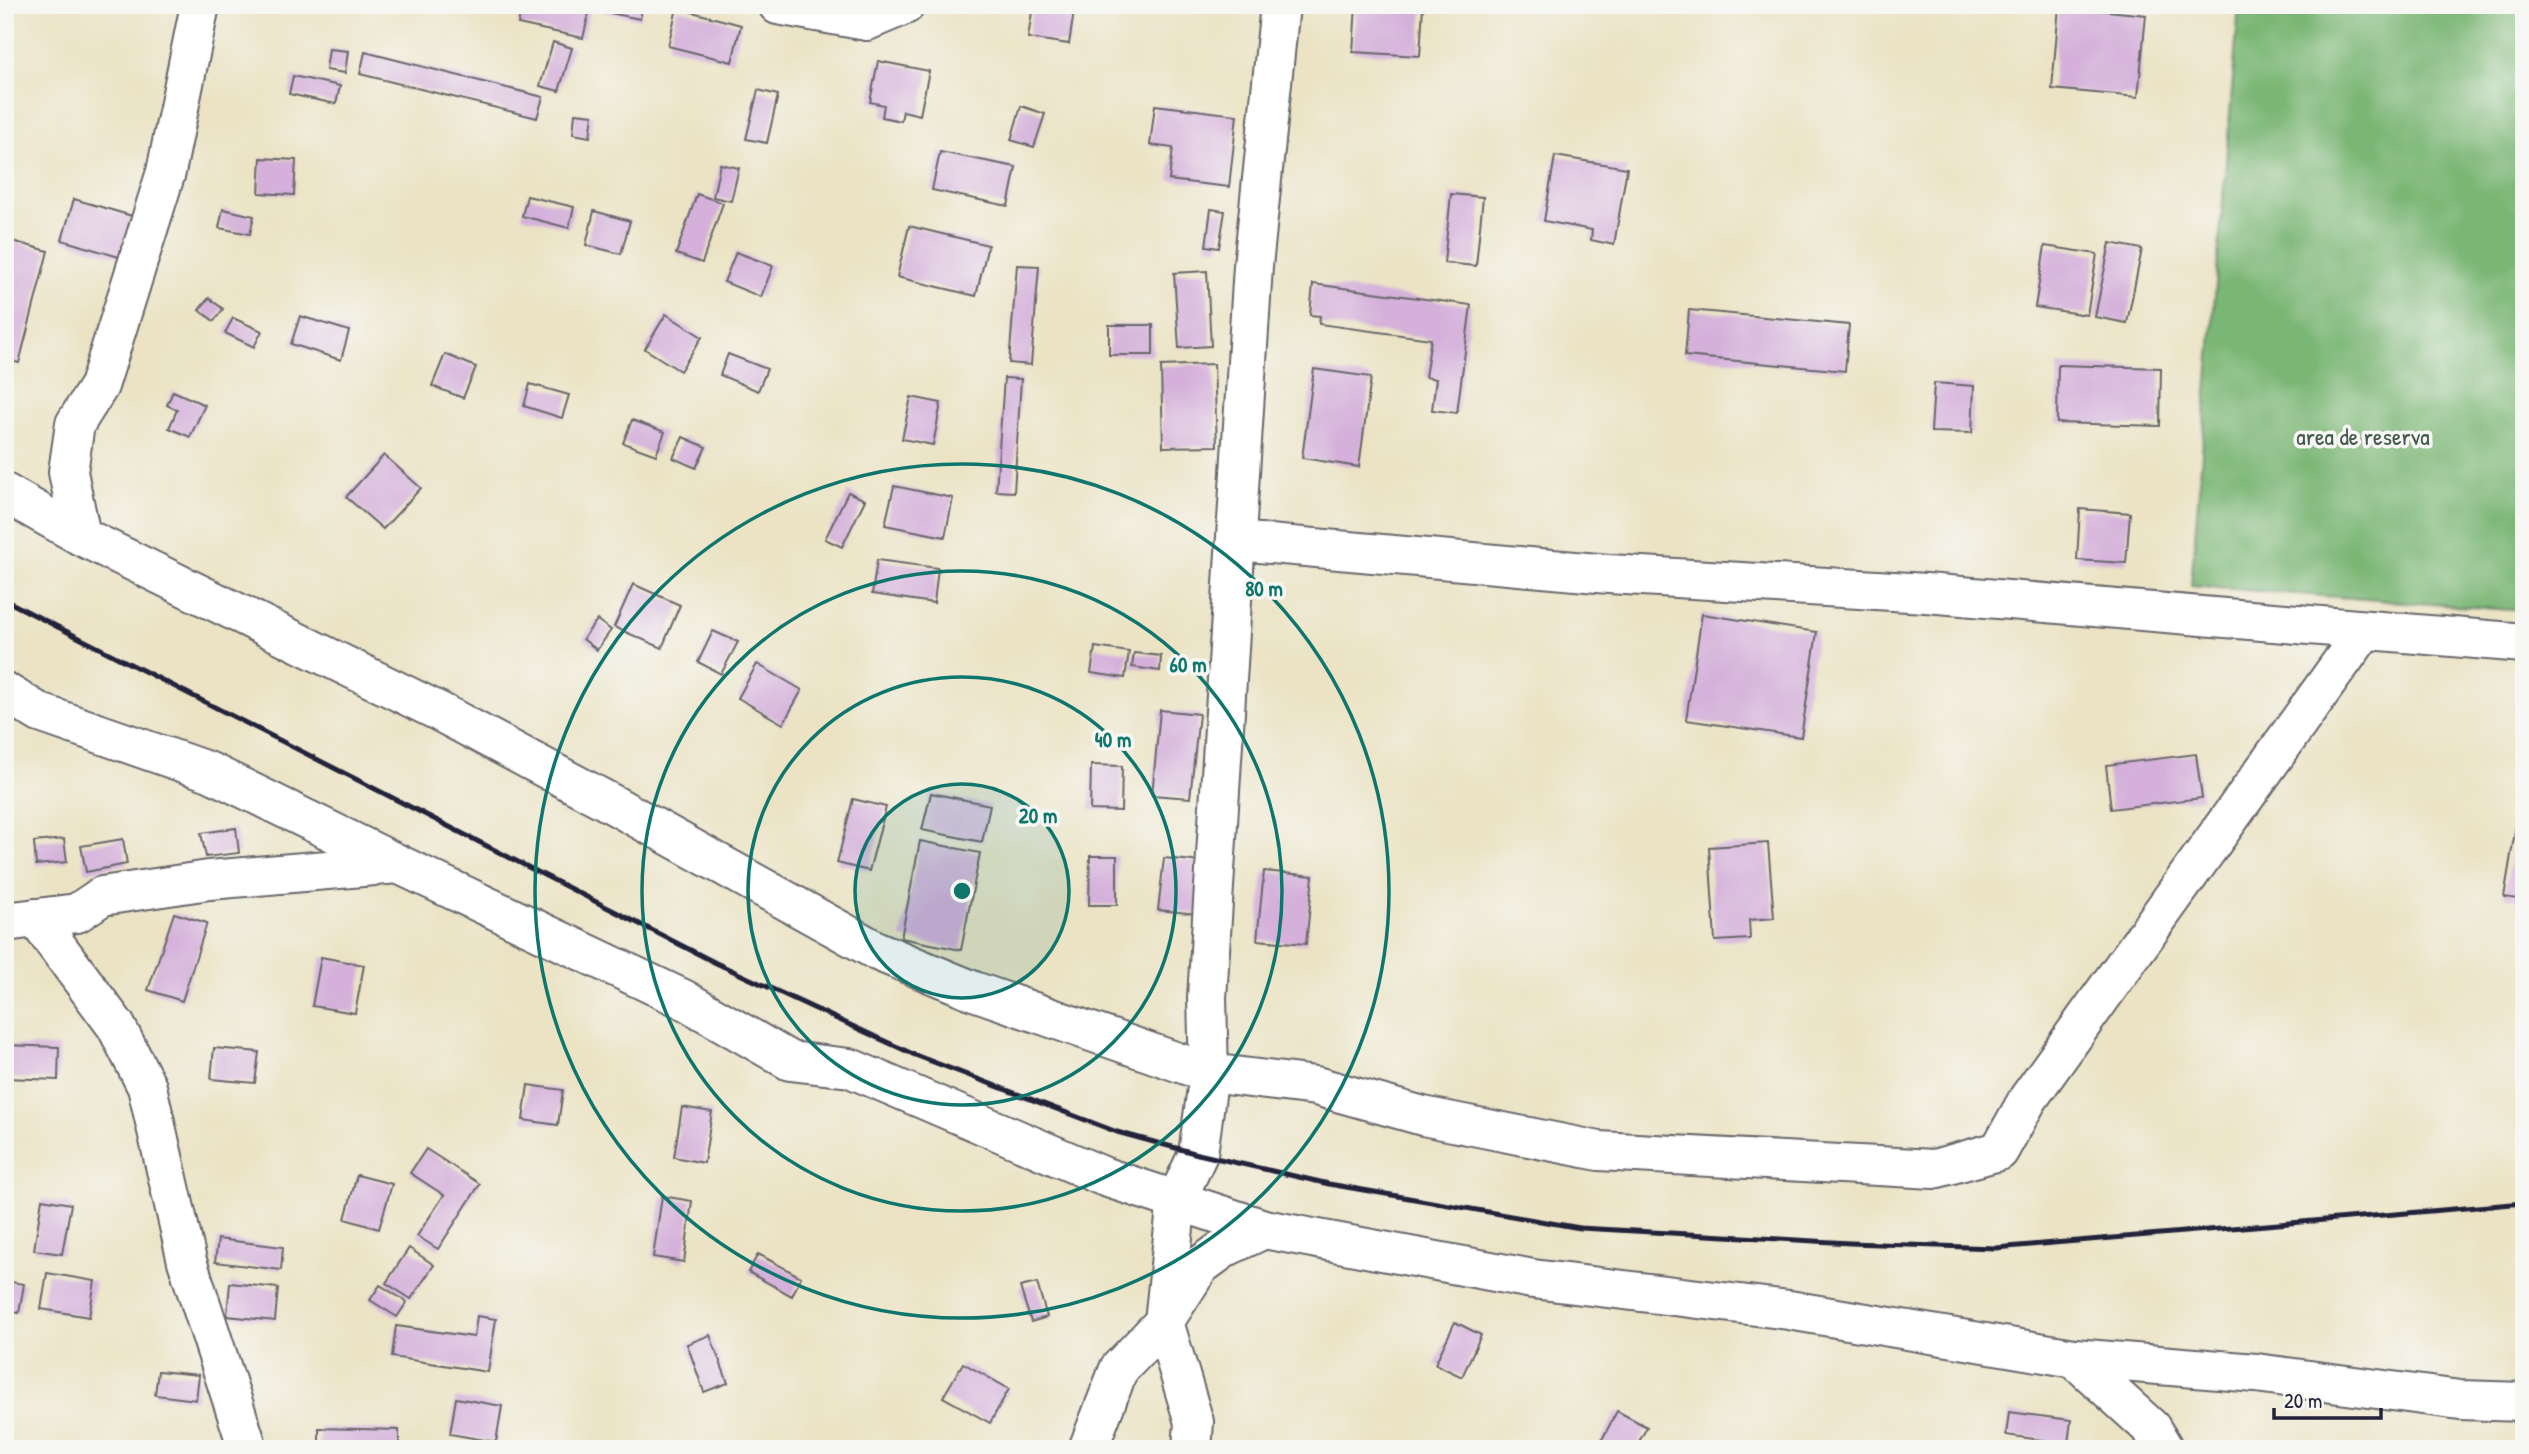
<svg xmlns="http://www.w3.org/2000/svg" width="2529" height="1454" font-family="'Patrick Hand',sans-serif">
	<style>
		.forest { fill: #7ab675; stroke: #4e6c58; stroke-width: 2 }
		.building { fill: #d4b0da }
		.lines { fill: none; stroke-linecap: round; stroke-linejoin: round }
		.minor-casing { stroke: #68666b; stroke-width: 42 }
		.minor { stroke: #fff; stroke-width: 38 }
		.rail { stroke: #22223b; stroke-width: 5 }
		.ring { fill: none; stroke: #0f766e; stroke-width: 3.5 }
		.labels { text-anchor: middle; stroke-width: 7; stroke-linejoin: round; paint-order: stroke }
		.park-label { font-size: 24px; fill: #465852; stroke: #f6f6f2 }
		.centre { fill: #0f766e; stroke: #f6f6f2; stroke-width: 3.5 }
		.ring-label { font-size: 21px; text-anchor: middle; font-weight: bold; fill: #0f766e; stroke: #f6f6f2; stroke-width: 7; stroke-linejoin: round; paint-order: stroke }
	</style>
	<rect width="100%" height="100%" fill="#f6f6f2"/>
	<filter id="ink" filterUnits="userSpaceOnUse"><feTurbulence type="fractalNoise" baseFrequency=".0143" numOctaves="2"/><feDisplacementMap in="SourceGraphic" scale="14" xChannelSelector="R" yChannelSelector="G"/><feConvolveMatrix kernelMatrix="1 2 1 2 8 2 1 2 1" color-interpolation-filters="sRGB"/></filter>
	<filter id="wash" filterUnits="userSpaceOnUse"><feTurbulence type="fractalNoise" baseFrequency=".00686" numOctaves="4" result="noise"/><feDisplacementMap in="SourceGraphic" scale="28" xChannelSelector="R" yChannelSelector="G"/><feGaussianBlur stdDeviation="1.57" result="paint"/><feColorMatrix in="noise" values="0 0 0 0 0 0 0 0 0 0 0 0 0 0 0 0 0 1.4 0 .05"/><feComposite in="paint" operator="in"/></filter>
	<g filter="url(#wash)">
		<rect width="100%" height="100%" fill="#ebe3c4"/>
		<path class="forest" d="M 2239,5 L 2524,5 L 2524,611 L 2191,586 Z"/>
		<g id="blocks">
			<g class="building">
				<path d="M 522,5 L 591,5 L 583,38 L 518,24 Z"/>
				<path d="M 606,5 L 643,5 L 640,19 L 605,12 Z"/>
				<path d="M 1033,5 L 1075,5 L 1069,44 L 1028,38 Z"/>
				<path d="M 1356,5 L 1423,5 L 1420,56 L 1353,52 Z"/>
				<path d="M 2059,6 L 2146,15 L 2138,97 L 2052,89 Z"/>
				<path d="M 677,8 L 741,25 L 732,62 L 668,46 Z"/>
				<path d="M 553,42 L 572,48 L 559,91 L 540,86 Z"/>
				<path d="M 329,49 L 348,51 L 345,73 L 326,70 Z"/>
				<path d="M 365,52 L 543,97 L 537,118 L 360,74 Z"/>
				<path d="M 878,61 L 929,71 L 920,115 L 903,111 L 901,121 L 882,117 L 884,105 L 870,102 Z"/>
				<path d="M 293,76 L 340,86 L 336,104 L 289,94 Z"/>
				<path d="M 758,90 L 778,95 L 767,143 L 746,139 Z"/>
				<path d="M 1155,105 L 1237,115 L 1229,187 L 1169,180 L 1173,148 L 1150,145 Z"/>
				<path d="M 1021,106 L 1045,114 L 1034,147 L 1011,140 Z"/>
				<path d="M 575,113 L 593,115 L 590,137 L 573,134 Z"/>
				<path d="M 940,152 L 1016,167 L 1008,206 L 932,190 Z"/>
				<path d="M 1555,156 L 1627,168 L 1614,245 L 1591,240 L 1592,230 L 1544,221 Z"/>
				<path d="M 261,158 L 296,160 L 294,195 L 259,193 Z"/>
				<path d="M 720,164 L 739,168 L 731,201 L 713,197 Z"/>
				<path d="M 697,194 L 723,203 L 702,263 L 676,254 Z"/>
				<path d="M 1451,194 L 1483,197 L 1476,266 L 1444,263 Z"/>
				<path d="M 527,196 L 574,207 L 569,228 L 522,216 Z"/>
				<path d="M 74,199 L 132,216 L 119,257 L 62,240 Z"/>
				<path d="M 223,209 L 254,216 L 250,234 L 219,228 Z"/>
				<path d="M 1211,209 L 1225,211 L 1219,248 L 1206,246 Z"/>
				<path d="M 594,211 L 630,221 L 621,254 L 586,245 Z"/>
				<path d="M 909,226 L 988,245 L 976,296 L 897,277 Z"/>
				<path d="M 5,239 L 48,251 L 19,363 L 5,359 Z"/>
				<path d="M 2110,243 L 2142,249 L 2127,323 L 2095,317 Z"/>
				<path d="M 2045,246 L 2097,254 L 2087,315 L 2035,307 Z"/>
				<path d="M 736,252 L 773,266 L 761,297 L 724,282 Z"/>
				<path d="M 1017,265 L 1039,266 L 1031,365 L 1009,363 Z"/>
				<path d="M 1207,271 L 1211,346 L 1179,348 L 1174,273 Z"/>
				<path d="M 1313,284 L 1471,305 L 1457,413 L 1432,410 L 1436,379 L 1425,377 L 1431,339 L 1319,324 L 1320,316 L 1310,315 Z"/>
				<path d="M 209,298 L 223,309 L 214,321 L 199,310 Z"/>
				<path d="M 1689,310 L 1849,325 L 1845,371 L 1685,356 Z"/>
				<path d="M 666,314 L 702,337 L 680,371 L 645,349 Z"/>
				<path d="M 300,316 L 349,331 L 341,360 L 291,344 Z"/>
				<path d="M 233,318 L 262,331 L 254,347 L 225,333 Z"/>
				<rect x="1109" y="325" width="44" height="30"/>
				<path d="M 445,354 L 476,367 L 463,398 L 432,386 Z"/>
				<path d="M 728,354 L 767,369 L 758,391 L 720,375 Z"/>
				<path d="M 1214,364 L 1217,446 L 1163,447 L 1161,366 Z"/>
				<path d="M 2058,365 L 2161,368 L 2160,426 L 2057,423 Z"/>
				<path d="M 1314,369 L 1371,377 L 1359,467 L 1302,458 Z"/>
				<path d="M 1004,378 L 1021,379 L 1014,492 L 996,491 Z"/>
				<path d="M 1934,383 L 1974,386 L 1972,433 L 1931,432 Z"/>
				<path d="M 530,384 L 569,395 L 562,418 L 524,406 Z"/>
				<path d="M 173,391 L 205,405 L 190,437 L 169,428 L 177,410 L 167,405 Z"/>
				<path d="M 911,397 L 941,403 L 933,445 L 902,439 Z"/>
				<path d="M 632,420 L 665,432 L 656,455 L 623,443 Z"/>
				<path d="M 683,437 L 706,447 L 696,468 L 673,458 Z"/>
				<path d="M 384,455 L 421,488 L 383,529 L 346,497 Z"/>
				<path d="M 894,486 L 953,498 L 945,537 L 885,525 Z"/>
				<path d="M 848,492 L 865,500 L 842,547 L 825,539 Z"/>
				<path d="M 2080,509 L 2130,513 L 2126,563 L 2077,560 Z"/>
				<path d="M 877,560 L 938,568 L 934,603 L 872,594 Z"/>
				<path d="M 633,584 L 680,605 L 662,648 L 614,627 Z"/>
				<path d="M 1702,614 L 1817,632 L 1801,737 L 1686,720 Z"/>
				<path d="M 597,620 L 611,630 L 597,650 L 583,639 Z"/>
				<path d="M 713,631 L 738,642 L 721,674 L 698,662 Z"/>
				<path d="M 1095,647 L 1129,652 L 1125,678 L 1091,673 Z"/>
				<path d="M 1134,653 L 1161,656 L 1160,671 L 1132,667 Z"/>
				<path d="M 757,664 L 802,690 L 783,724 L 738,698 Z"/>
				<path d="M 1160,710 L 1199,714 L 1190,798 L 1152,795 Z"/>
				<path d="M 2196,754 L 2202,798 L 2111,809 L 2106,765 Z"/>
				<path d="M 1091,765 L 1122,766 L 1121,811 L 1090,810 Z"/>
				<path d="M 931,793 L 990,805 L 982,842 L 922,830 Z"/>
				<path d="M 853,799 L 886,807 L 869,871 L 837,863 Z"/>
				<path d="M 2517,819 L 2524,820 L 2524,900 L 2504,897 Z"/>
				<path d="M 236,828 L 239,853 L 206,857 L 201,833 Z"/>
				<path d="M 64,839 L 67,862 L 36,865 L 34,842 Z"/>
				<path d="M 123,839 L 127,864 L 86,872 L 81,846 Z"/>
				<path d="M 920,841 L 980,853 L 961,950 L 901,938 Z"/>
				<path d="M 1768,843 L 1774,918 L 1749,920 L 1750,939 L 1715,941 L 1709,847 Z"/>
				<path d="M 1090,856 L 1117,856 L 1117,905 L 1089,905 Z"/>
				<path d="M 1164,858 L 1203,862 L 1198,914 L 1158,910 Z"/>
				<path d="M 1264,871 L 1313,876 L 1306,944 L 1257,940 Z"/>
				<path d="M 174,913 L 207,923 L 182,1001 L 148,990 Z"/>
				<path d="M 321,957 L 364,965 L 355,1013 L 312,1006 Z"/>
				<path d="M 5,1045 L 59,1047 L 58,1080 L 5,1078 Z"/>
				<path d="M 214,1048 L 259,1052 L 255,1083 L 211,1079 Z"/>
				<path d="M 528,1085 L 563,1090 L 558,1125 L 523,1120 Z"/>
				<path d="M 682,1107 L 712,1112 L 704,1163 L 674,1157 Z"/>
				<path d="M 426,1149 L 480,1184 L 438,1249 L 417,1236 L 444,1195 L 410,1173 Z"/>
				<path d="M 357,1175 L 392,1184 L 379,1229 L 345,1219 Z"/>
				<path d="M 662,1196 L 692,1201 L 684,1262 L 653,1257 Z"/>
				<path d="M 42,1199 L 71,1204 L 62,1254 L 34,1250 Z"/>
				<path d="M 218,1239 L 283,1247 L 281,1270 L 215,1262 Z"/>
				<path d="M 409,1248 L 434,1265 L 411,1299 L 386,1283 Z"/>
				<path d="M 758,1254 L 801,1277 L 792,1296 L 748,1272 Z"/>
				<path d="M 47,1273 L 95,1281 L 89,1317 L 41,1309 Z"/>
				<path d="M 5,1281 L 24,1284 L 19,1313 L 5,1310 Z"/>
				<path d="M 230,1283 L 278,1288 L 275,1321 L 227,1316 Z"/>
				<path d="M 1037,1283 L 1047,1317 L 1031,1322 L 1020,1287 Z"/>
				<path d="M 380,1285 L 407,1302 L 397,1317 L 370,1300 Z"/>
				<path d="M 477,1316 L 496,1319 L 488,1372 L 392,1357 L 396,1326 L 474,1337 Z"/>
				<path d="M 1455,1322 L 1481,1335 L 1462,1377 L 1435,1364 Z"/>
				<path d="M 710,1335 L 728,1383 L 704,1392 L 687,1344 Z"/>
				<path d="M 963,1363 L 1009,1389 L 990,1423 L 943,1397 Z"/>
				<path d="M 158,1371 L 199,1375 L 196,1400 L 155,1395 Z"/>
				<path d="M 456,1398 L 502,1406 L 496,1442 L 450,1434 Z"/>
				<path d="M 1617,1411 L 1647,1427 L 1635,1449 L 1597,1449 Z"/>
				<path d="M 2009,1412 L 2071,1420 L 2068,1444 L 2006,1435 Z"/>
				<path d="M 319,1428 L 399,1430 L 399,1449 L 319,1449 Z"/>
			</g>
		</g>
	</g>
	<g filter="url(#ink)">
		<use href="#blocks" fill-opacity="0" stroke="#68666b" stroke-width="2"/>
		<g class="lines">
			<defs>
				<g id="minor">
					<path d="M 778,5 L 867,21 L 905,5"/>
					<path d="M 5,493 L 81,536 L 438,711 L 614,805 L 877,951 L 974,991 L 1209,1073 L 1316,1086 L 1423,1116 L 1599,1151 L 1934,1169 L 1999,1151 L 2028,1099 L 2364,631"/>
					<path d="M 81,536 L 68,472 L 75,424 L 99,386 L 166,172 L 200,5"/>
					<path d="M 1237,541 L 1609,574 L 1926,593 L 2524,643"/>
					<path d="M 5,692 L 40,713 L 210,772 L 398,864 L 683,999 L 790,1061 L 850,1068 L 1105,1177 L 1264,1229 L 1533,1279 L 1789,1310 L 2074,1358 L 2256,1373 L 2460,1400 L 2524,1402"/>
					<path d="M 36,918 L 116,1026 L 147,1087 L 187,1261 L 248,1449"/>
					<path d="M 5,922 L 77,913 L 102,896 L 209,880 L 398,864"/>
					<path d="M 2074,1358 L 2151,1428 L 2164,1449"/>
					<path d="M 1088,1449 L 1119,1369 L 1164,1322 L 1200,1266 L 1226,1247 L 1264,1229"/>
					<path d="M 1192,1449 L 1194,1422 L 1164,1322 L 1177,1199 L 1198,1154 L 1209,1073 L 1207,998 L 1253,266 L 1280,5"/>
				</g>
			</defs>
			<use href="#minor" class="minor-casing"/>
			<use href="#minor" class="minor"/>
			<path class="rail" d="M 5,600 L 716,963 L 915,1055 L 1117,1132 L 1198,1154 L 1329,1184 L 1580,1228 L 1850,1243 L 1996,1248 L 2524,1203"/>
		</g>
	</g>
	<circle cx="962" cy="891" r="107" fill="#0f766e" fill-opacity=".12"/>
	<g class="ring">
		<circle cx="962" cy="891" r="107"/>
		<circle cx="962" cy="891" r="214"/>
		<circle cx="962" cy="891" r="320"/>
		<circle cx="962" cy="891" r="427"/>
	</g>
	<g class="labels">
		<g class="park-label">
			<text x="2363" y="445">area de reserva</text>
		</g>
	</g>
	<circle cx="962" cy="891" r="10" class="centre"/>
	<g class="ring-label">
		<text x="1264" y="596">80 m</text>
		<text x="1188" y="672">60 m</text>
		<text x="1113" y="747">40 m</text>
		<text x="1038" y="823">20 m</text>
	</g>
	<rect width="2529" height="1454" fill="none" stroke="#f6f6f2" stroke-width="28"/>
	<path d="M2274 1408v10h107v-10" fill="none" stroke="#22223b" stroke-width="3.5"/>
	<text x="2284" y="1408" font-size="21" fill="#22223b" stroke="#f6f6f2" stroke-width="5" paint-order="stroke">20 m</text>
</svg>
